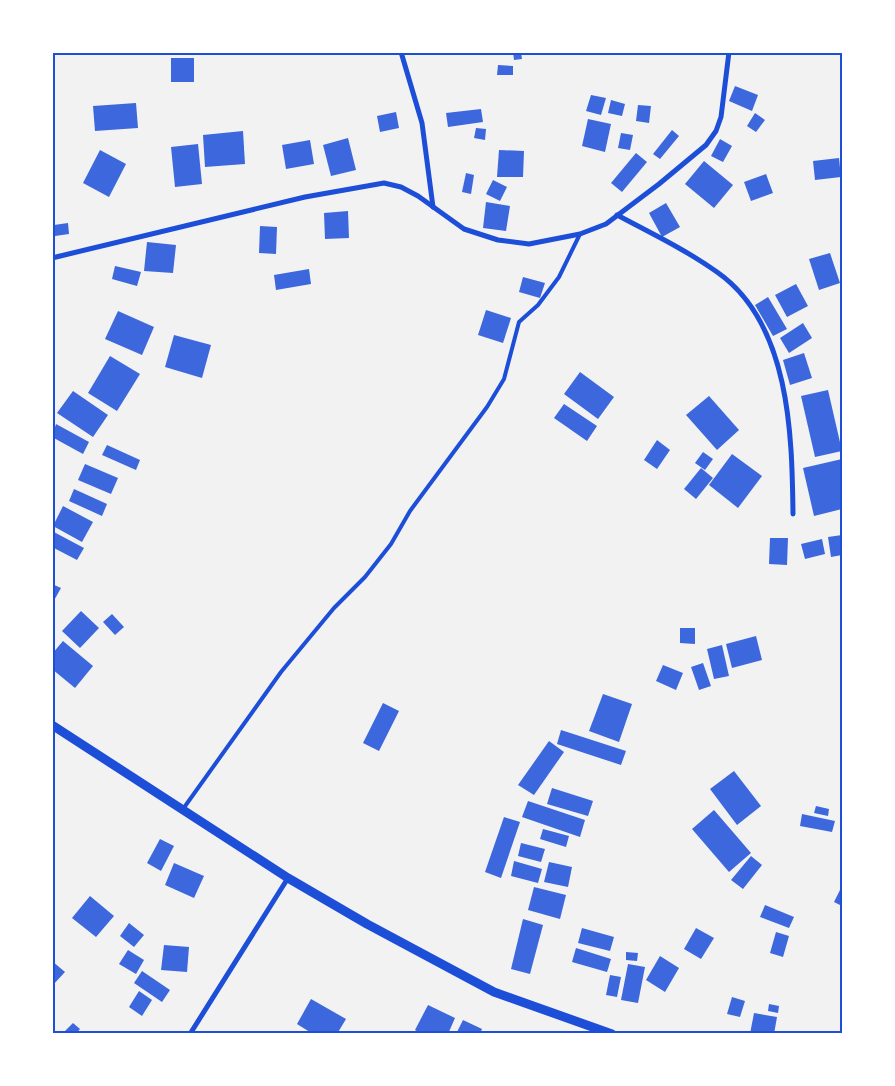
<svg xmlns="http://www.w3.org/2000/svg" width="895" height="1086" font-family="'PT Sans',sans-serif">
	<style>
		.building { fill: #3d67dc }
		.lines { fill: none; stroke-linecap: round; stroke-linejoin: round }
		.service { stroke: #1d4ed8; stroke-width: 4 }
		.minor { stroke: #1d4ed8; stroke-width: 5 }
		.tertiary { stroke: #1d4ed8; stroke-width: 9 }
		.neatline { fill: none; stroke: #1d4ed8; stroke-width: 2 }
	</style>
	<rect width="100%" height="100%" fill="#f2f2f2"/>
	<g class="building">
		<path d="M 513,52 L 521,52 L 522,59 L 514,60 Z"/>
		<rect x="171" y="58" width="23" height="24"/>
		<path d="M 498,65 L 513,66 L 513,75 L 497,75 Z"/>
		<path d="M 735,86 L 758,95 L 752,111 L 729,101 Z"/>
		<path d="M 591,95 L 606,98 L 601,115 L 586,111 Z"/>
		<path d="M 611,100 L 625,104 L 622,116 L 608,113 Z"/>
		<path d="M 136,103 L 138,128 L 95,131 L 93,106 Z"/>
		<path d="M 638,105 L 651,106 L 649,123 L 636,121 Z"/>
		<path d="M 481,109 L 483,122 L 448,127 L 446,113 Z"/>
		<path d="M 396,112 L 399,128 L 380,132 L 377,116 Z"/>
		<path d="M 755,113 L 765,120 L 756,132 L 747,126 Z"/>
		<path d="M 588,119 L 611,124 L 605,152 L 582,146 Z"/>
		<path d="M 476,128 L 486,129 L 485,140 L 474,138 Z"/>
		<path d="M 672,130 L 679,136 L 660,159 L 653,154 Z"/>
		<path d="M 243,131 L 245,164 L 205,167 L 203,135 Z"/>
		<path d="M 621,133 L 633,135 L 630,150 L 618,148 Z"/>
		<path d="M 348,138 L 356,170 L 331,176 L 323,145 Z"/>
		<path d="M 720,139 L 732,146 L 723,162 L 711,156 Z"/>
		<path d="M 310,140 L 314,164 L 286,169 L 282,145 Z"/>
		<path d="M 198,144 L 202,184 L 175,187 L 171,147 Z"/>
		<path d="M 100,150 L 126,164 L 109,197 L 83,183 Z"/>
		<path d="M 499,150 L 524,151 L 523,177 L 497,177 Z"/>
		<path d="M 636,153 L 647,162 L 622,192 L 611,183 Z"/>
		<path d="M 839,158 L 841,177 L 815,180 L 813,161 Z"/>
		<path d="M 704,161 L 733,185 L 714,208 L 685,184 Z"/>
		<path d="M 466,173 L 474,175 L 471,194 L 462,192 Z"/>
		<path d="M 766,174 L 773,193 L 751,201 L 744,182 Z"/>
		<path d="M 493,180 L 507,187 L 500,201 L 486,194 Z"/>
		<path d="M 486,202 L 510,206 L 506,231 L 483,228 Z"/>
		<path d="M 666,203 L 680,227 L 662,237 L 649,213 Z"/>
		<path d="M 348,211 L 349,238 L 325,239 L 324,213 Z"/>
		<path d="M 68,223 L 69,234 L 55,236 L 54,225 Z"/>
		<path d="M 260,226 L 277,227 L 276,254 L 259,253 Z"/>
		<path d="M 147,242 L 176,245 L 173,273 L 144,271 Z"/>
		<path d="M 830,253 L 840,283 L 819,290 L 809,259 Z"/>
		<path d="M 115,266 L 141,272 L 137,286 L 112,279 Z"/>
		<path d="M 309,269 L 311,284 L 276,290 L 274,275 Z"/>
		<path d="M 523,277 L 545,283 L 540,298 L 519,292 Z"/>
		<path d="M 796,284 L 808,306 L 787,317 L 775,295 Z"/>
		<path d="M 768,297 L 787,329 L 773,336 L 755,305 Z"/>
		<path d="M 486,310 L 511,318 L 503,343 L 478,335 Z"/>
		<path d="M 118,311 L 154,327 L 142,355 L 105,339 Z"/>
		<path d="M 803,323 L 812,338 L 789,353 L 780,338 Z"/>
		<path d="M 174,335 L 211,345 L 202,378 L 165,367 Z"/>
		<path d="M 804,353 L 812,378 L 790,385 L 783,360 Z"/>
		<path d="M 110,356 L 140,374 L 117,411 L 88,393 Z"/>
		<path d="M 580,372 L 614,397 L 598,419 L 564,394 Z"/>
		<path d="M 828,390 L 842,451 L 815,457 L 801,396 Z"/>
		<path d="M 73,391 L 108,415 L 93,437 L 57,413 Z"/>
		<path d="M 709,396 L 739,430 L 717,450 L 686,415 Z"/>
		<path d="M 564,404 L 597,426 L 587,441 L 554,418 Z"/>
		<path d="M 56,424 L 89,442 L 83,454 L 52,437 Z"/>
		<path d="M 657,440 L 670,450 L 657,469 L 644,460 Z"/>
		<path d="M 107,445 L 140,460 L 136,470 L 102,455 Z"/>
		<path d="M 703,452 L 713,459 L 705,470 L 695,463 Z"/>
		<path d="M 732,454 L 762,476 L 738,508 L 709,485 Z"/>
		<path d="M 842,459 L 842,509 L 814,516 L 803,468 Z"/>
		<path d="M 85,464 L 118,478 L 111,494 L 78,480 Z"/>
		<path d="M 701,468 L 713,478 L 696,499 L 684,489 Z"/>
		<path d="M 74,489 L 107,504 L 102,516 L 69,501 Z"/>
		<path d="M 63,506 L 93,522 L 82,542 L 53,526 Z"/>
		<path d="M 52,531 L 84,548 L 77,560 L 52,547 Z"/>
		<path d="M 842,535 L 842,555 L 831,557 L 828,537 Z"/>
		<path d="M 770,538 L 788,538 L 787,565 L 769,564 Z"/>
		<path d="M 822,539 L 825,554 L 805,559 L 801,544 Z"/>
		<path d="M 52,584 L 61,588 L 52,604 Z"/>
		<path d="M 81,611 L 99,628 L 80,648 L 62,631 Z"/>
		<path d="M 112,614 L 124,627 L 115,635 L 103,622 Z"/>
		<path d="M 680,628 L 695,628 L 695,644 L 680,643 Z"/>
		<path d="M 756,636 L 762,660 L 732,668 L 726,644 Z"/>
		<path d="M 63,641 L 93,666 L 75,688 L 52,669 L 52,654 Z"/>
		<path d="M 722,645 L 729,676 L 714,679 L 707,649 Z"/>
		<path d="M 703,663 L 711,686 L 699,690 L 691,667 Z"/>
		<path d="M 663,665 L 683,673 L 676,690 L 656,681 Z"/>
		<path d="M 603,694 L 632,704 L 619,742 L 589,731 Z"/>
		<path d="M 383,703 L 399,711 L 379,751 L 363,743 Z"/>
		<path d="M 561,730 L 626,751 L 621,765 L 557,744 Z"/>
		<path d="M 549,741 L 564,752 L 534,795 L 518,785 Z"/>
		<path d="M 734,771 L 761,806 L 737,825 L 710,789 Z"/>
		<path d="M 552,788 L 593,801 L 588,816 L 547,804 Z"/>
		<path d="M 528,801 L 585,820 L 580,837 L 522,817 Z"/>
		<path d="M 816,806 L 829,809 L 828,816 L 814,813 Z"/>
		<path d="M 714,810 L 751,853 L 729,872 L 692,829 Z"/>
		<path d="M 802,814 L 835,821 L 832,832 L 800,826 Z"/>
		<path d="M 504,817 L 520,822 L 501,878 L 485,872 Z"/>
		<path d="M 543,829 L 569,836 L 566,847 L 540,839 Z"/>
		<path d="M 160,839 L 174,846 L 161,871 L 147,863 Z"/>
		<path d="M 521,843 L 545,849 L 541,862 L 518,856 Z"/>
		<path d="M 751,856 L 762,865 L 743,889 L 731,880 Z"/>
		<path d="M 514,861 L 542,869 L 538,883 L 511,876 Z"/>
		<path d="M 549,862 L 572,867 L 568,887 L 544,882 Z"/>
		<path d="M 174,863 L 204,876 L 194,898 L 165,885 Z"/>
		<path d="M 842,886 L 842,906 L 834,902 Z"/>
		<path d="M 534,887 L 566,895 L 560,919 L 528,910 Z"/>
		<path d="M 90,896 L 114,916 L 96,937 L 72,918 Z"/>
		<path d="M 765,905 L 794,917 L 789,928 L 760,917 Z"/>
		<path d="M 523,919 L 543,925 L 530,974 L 511,969 Z"/>
		<path d="M 129,923 L 144,935 L 134,947 L 120,936 Z"/>
		<path d="M 582,928 L 614,937 L 610,951 L 578,943 Z"/>
		<path d="M 696,928 L 714,938 L 701,959 L 684,949 Z"/>
		<path d="M 776,932 L 789,936 L 783,957 L 770,953 Z"/>
		<path d="M 164,945 L 189,947 L 187,972 L 161,970 Z"/>
		<path d="M 576,948 L 611,959 L 607,972 L 572,962 Z"/>
		<path d="M 128,950 L 144,960 L 136,974 L 119,964 Z"/>
		<path d="M 626,952 L 638,953 L 637,961 L 626,960 Z"/>
		<path d="M 660,956 L 679,968 L 665,992 L 646,980 Z"/>
		<path d="M 52,961 L 65,972 L 52,986 Z"/>
		<path d="M 628,964 L 645,967 L 638,1003 L 621,1000 Z"/>
		<path d="M 142,971 L 170,990 L 162,1002 L 134,983 Z"/>
		<path d="M 610,975 L 621,977 L 617,997 L 606,995 Z"/>
		<path d="M 139,991 L 152,1000 L 142,1016 L 129,1007 Z"/>
		<path d="M 732,997 L 745,1001 L 740,1017 L 727,1014 Z"/>
		<path d="M 311,999 L 346,1019 L 337,1034 L 313,1034 L 297,1024 Z"/>
		<path d="M 769,1004 L 779,1006 L 778,1013 L 768,1011 Z"/>
		<path d="M 428,1005 L 455,1018 L 448,1034 L 421,1034 L 415,1030 Z"/>
		<path d="M 754,1013 L 777,1017 L 774,1034 L 750,1034 Z"/>
		<path d="M 463,1020 L 482,1029 L 480,1034 L 456,1034 Z"/>
		<path d="M 73,1023 L 80,1029 L 76,1034 L 68,1034 L 65,1031 Z"/>
	</g>
	<g class="lines">
		<path class="service" d="M 183,809 L 281,672 L 334,608 L 365,577 L 391,544 L 410,511 L 487,407 L 504,379 L 519,322 L 538,305 L 559,277 L 580,234"/>
		<g class="minor">
			<path d="M 401,52 L 422,123 L 433,207"/>
			<path d="M 617,215 C 651,233 686,250 717,272 C 790,323 792,434 793,514"/>
			<path d="M 52,258 L 305,197 L 384,183 L 401,187 L 418,196 L 464,229 L 498,240 L 529,244 L 580,234 L 606,224 L 659,184 L 706,145 L 716,131 L 721,117 L 729,52"/>
			<path d="M 190,1034 L 288,878"/>
		</g>
		<path class="tertiary" d="M 52,725 L 288,878 L 367,924 L 494,992 L 612,1034"/>
	</g>
	<rect width="895" height="1086" fill="none" stroke="#ffffff" stroke-width="108"/>
	<rect x="54" y="54" width="787" height="978" class="neatline"/>
</svg>
